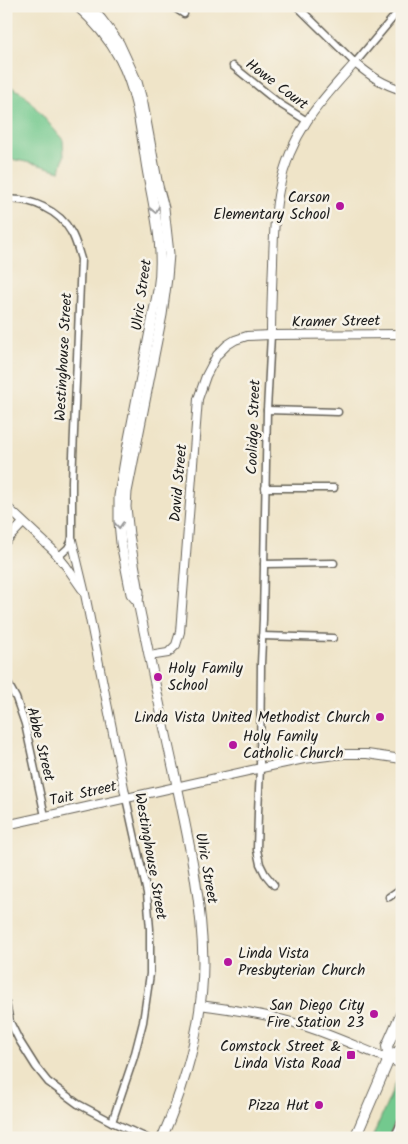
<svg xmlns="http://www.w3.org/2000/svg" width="408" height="1144" font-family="Kalam,sans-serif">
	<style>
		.green { fill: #73c98e; stroke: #487255 }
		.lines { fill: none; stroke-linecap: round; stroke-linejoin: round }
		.minor-casing { stroke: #666258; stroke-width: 9 }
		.tertiary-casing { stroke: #666258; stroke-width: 10 }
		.secondary-casing { stroke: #666258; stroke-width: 11 }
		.primary-casing { stroke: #666258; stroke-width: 12 }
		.minor { stroke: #fff; stroke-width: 6 }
		.tertiary { stroke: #fff; stroke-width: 8 }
		.secondary { stroke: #fff; stroke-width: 9 }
		.primary { stroke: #fff; stroke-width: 10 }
		.oneway { stroke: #999 }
		.poi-dot { fill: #b5179e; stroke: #f7f3e8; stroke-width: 2 }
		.labels { text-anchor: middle; stroke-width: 5; stroke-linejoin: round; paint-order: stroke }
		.street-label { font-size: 15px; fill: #1c1c1c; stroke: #f7f3e8 }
		.poi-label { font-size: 15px; fill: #1c1c1c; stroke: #f7f3e8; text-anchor: end }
	</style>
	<rect width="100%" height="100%" fill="#f7f3e8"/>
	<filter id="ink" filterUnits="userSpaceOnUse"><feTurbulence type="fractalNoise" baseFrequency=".02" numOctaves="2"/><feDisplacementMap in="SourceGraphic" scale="10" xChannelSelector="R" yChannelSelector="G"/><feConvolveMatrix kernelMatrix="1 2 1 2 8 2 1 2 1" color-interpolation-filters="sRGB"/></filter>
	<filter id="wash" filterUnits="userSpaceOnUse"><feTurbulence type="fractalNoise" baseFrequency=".0096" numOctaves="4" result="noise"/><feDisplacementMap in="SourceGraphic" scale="20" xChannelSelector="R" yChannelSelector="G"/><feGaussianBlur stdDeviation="1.12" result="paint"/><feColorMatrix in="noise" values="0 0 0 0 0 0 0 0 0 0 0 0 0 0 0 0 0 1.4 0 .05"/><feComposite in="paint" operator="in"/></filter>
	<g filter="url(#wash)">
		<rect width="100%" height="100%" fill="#efe4c8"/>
		<g class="green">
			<path d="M 6,84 L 24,94 L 63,140 L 64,156 L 60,171 L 36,164 L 6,158 Z"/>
			<path d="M 398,1078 L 402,1078 L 402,1108 L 388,1138 L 372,1138 Z"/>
		</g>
	</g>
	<g filter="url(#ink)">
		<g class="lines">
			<defs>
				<g id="minor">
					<path d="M 172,6 L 184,14"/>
					<path d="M 297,6 L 355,63 L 402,7"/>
					<path d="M 233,66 L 280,104 L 307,121"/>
					<path d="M 6,200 C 30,197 60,211 71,232 C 76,240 78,250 81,259 L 72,481 L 72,540 L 68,548 L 58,557"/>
					<path d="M 271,335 L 267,410 L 263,619 L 261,664 L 260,768 L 258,812 L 257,850 L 260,864 L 265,874 L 274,885"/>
					<path d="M 267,410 L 338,412"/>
					<path d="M 265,488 L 334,488"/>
					<path d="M 264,564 L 334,563"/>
					<path d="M 262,636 L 333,638"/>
					<path d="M 401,637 L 402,637"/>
					<path d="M 6,680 L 16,698 L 25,724 L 45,816"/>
					<path d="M 389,897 L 399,890 L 402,883"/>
					<path d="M 6,1003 L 10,1022 L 19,1040 L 36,1067 L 48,1082 L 78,1104 L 112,1122 L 147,1138"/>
					<path d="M 112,1122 L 134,1057 L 143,1022 L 150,974 L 150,929 L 147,893 L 126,798"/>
					<path d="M 394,1138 L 402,1121"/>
				</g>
				<g id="tertiary">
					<path d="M 271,335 C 271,311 272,287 273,263 C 274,210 277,167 307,121 C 321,100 339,81 355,63 C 371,76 382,84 402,90"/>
					<path d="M 6,506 L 53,550 L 66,566 L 82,589"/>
					<path d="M 72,540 L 85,594 L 126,798"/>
					<path d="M 6,541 L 23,523"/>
					<path d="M 149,656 L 168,653 L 176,645 L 180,632 L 198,399 L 206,376 L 217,355 L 227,345 L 235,340 L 247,336 L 271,335 L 402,334"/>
					<path d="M 6,825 L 252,770 L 304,759 L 344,754 L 367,754 L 402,759"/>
					<path d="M 200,1005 C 234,1010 268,1014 301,1025 C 336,1036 368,1052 402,1064"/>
				</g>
				<g id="secondary">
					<path d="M 77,6 C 94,21 109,39 120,59 C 138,93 141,133 147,169 C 154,210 165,248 158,290 L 127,449 L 119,496 L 119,522 L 121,543 L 131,594 L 138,602"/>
					<path d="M 89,6 L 101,19 L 119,43 L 137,82 L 143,104 L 158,186 L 164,208 L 169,254 L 167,278 L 162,315 L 127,492 L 126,507 L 129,535 L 139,592 L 138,602 C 150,660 162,718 175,776 C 188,838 202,898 203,962 C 203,1022 186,1083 162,1138"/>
				</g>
				<g id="primary">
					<path d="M 389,1059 L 400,1050 L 402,1047"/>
					<path d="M 355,1138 L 389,1059 L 387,1046 L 402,1012"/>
				</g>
			</defs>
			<use href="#minor" class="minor-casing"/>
			<use href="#tertiary" class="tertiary-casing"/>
			<use href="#secondary" class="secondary-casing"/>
			<use href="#primary" class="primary-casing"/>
			<use href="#minor" class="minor"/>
			<use href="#tertiary" class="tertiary"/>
			<use href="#secondary" class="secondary"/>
			<use href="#primary" class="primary"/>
		</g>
		<defs><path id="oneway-chevron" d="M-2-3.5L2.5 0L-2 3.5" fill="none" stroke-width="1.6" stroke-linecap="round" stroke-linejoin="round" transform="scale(1.25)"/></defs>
		<g class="oneway">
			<use href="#oneway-chevron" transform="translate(155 210) rotate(79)"/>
			<use href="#oneway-chevron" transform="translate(119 525) rotate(86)"/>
		</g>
	</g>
	<g class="poi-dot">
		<circle cx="340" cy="206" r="5"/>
		<circle cx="158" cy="677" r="5"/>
		<circle cx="380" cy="717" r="5"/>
		<circle cx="233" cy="745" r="5"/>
		<circle cx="228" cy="962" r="5"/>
		<circle cx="374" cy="1014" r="5"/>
		<rect x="346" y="1050" width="10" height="10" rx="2.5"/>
		<circle cx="319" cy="1105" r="5"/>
	</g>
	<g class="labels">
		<g class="street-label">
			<text transform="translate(277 84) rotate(37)" y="5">Howe Court</text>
			<text transform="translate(141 295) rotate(-82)" y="5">Ulric Street</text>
			<text transform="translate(336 321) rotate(-1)" y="5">Kramer Street</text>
			<text transform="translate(63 357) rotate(-87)" y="5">Westinghouse Street</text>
			<text transform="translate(253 427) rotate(-88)" y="5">Coolidge Street</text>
			<text transform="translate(178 483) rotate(-85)" y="5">David Street</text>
			<text transform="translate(41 744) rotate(76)" y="5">Abbe Street</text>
			<text transform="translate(83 793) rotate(-13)" y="5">Tait Street</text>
			<text transform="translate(151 856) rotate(80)" y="5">Westinghouse Street</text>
			<text transform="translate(207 868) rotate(80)" y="5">Ulric Street</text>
		</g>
		<g class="poi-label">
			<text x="330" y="202">Carson<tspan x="330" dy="17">Elementary School</tspan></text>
			<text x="168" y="673" text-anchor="start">Holy Family<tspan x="168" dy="17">School</tspan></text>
			<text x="370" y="722">Linda Vista United Methodist Church</text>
			<text x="243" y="741" text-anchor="start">Holy Family<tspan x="243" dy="17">Catholic Church</tspan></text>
			<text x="238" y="958" text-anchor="start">Linda Vista<tspan x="238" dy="17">Presbyterian Church</tspan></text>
			<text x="364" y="1010">San Diego City<tspan x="364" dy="17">Fire Station 23</tspan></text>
			<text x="341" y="1051">Comstock Street &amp;<tspan x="341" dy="17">Linda Vista Road</tspan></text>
			<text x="309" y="1110">Pizza Hut</text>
		</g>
	</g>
	<rect width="408" height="1144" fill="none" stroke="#f7f3e8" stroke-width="25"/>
</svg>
